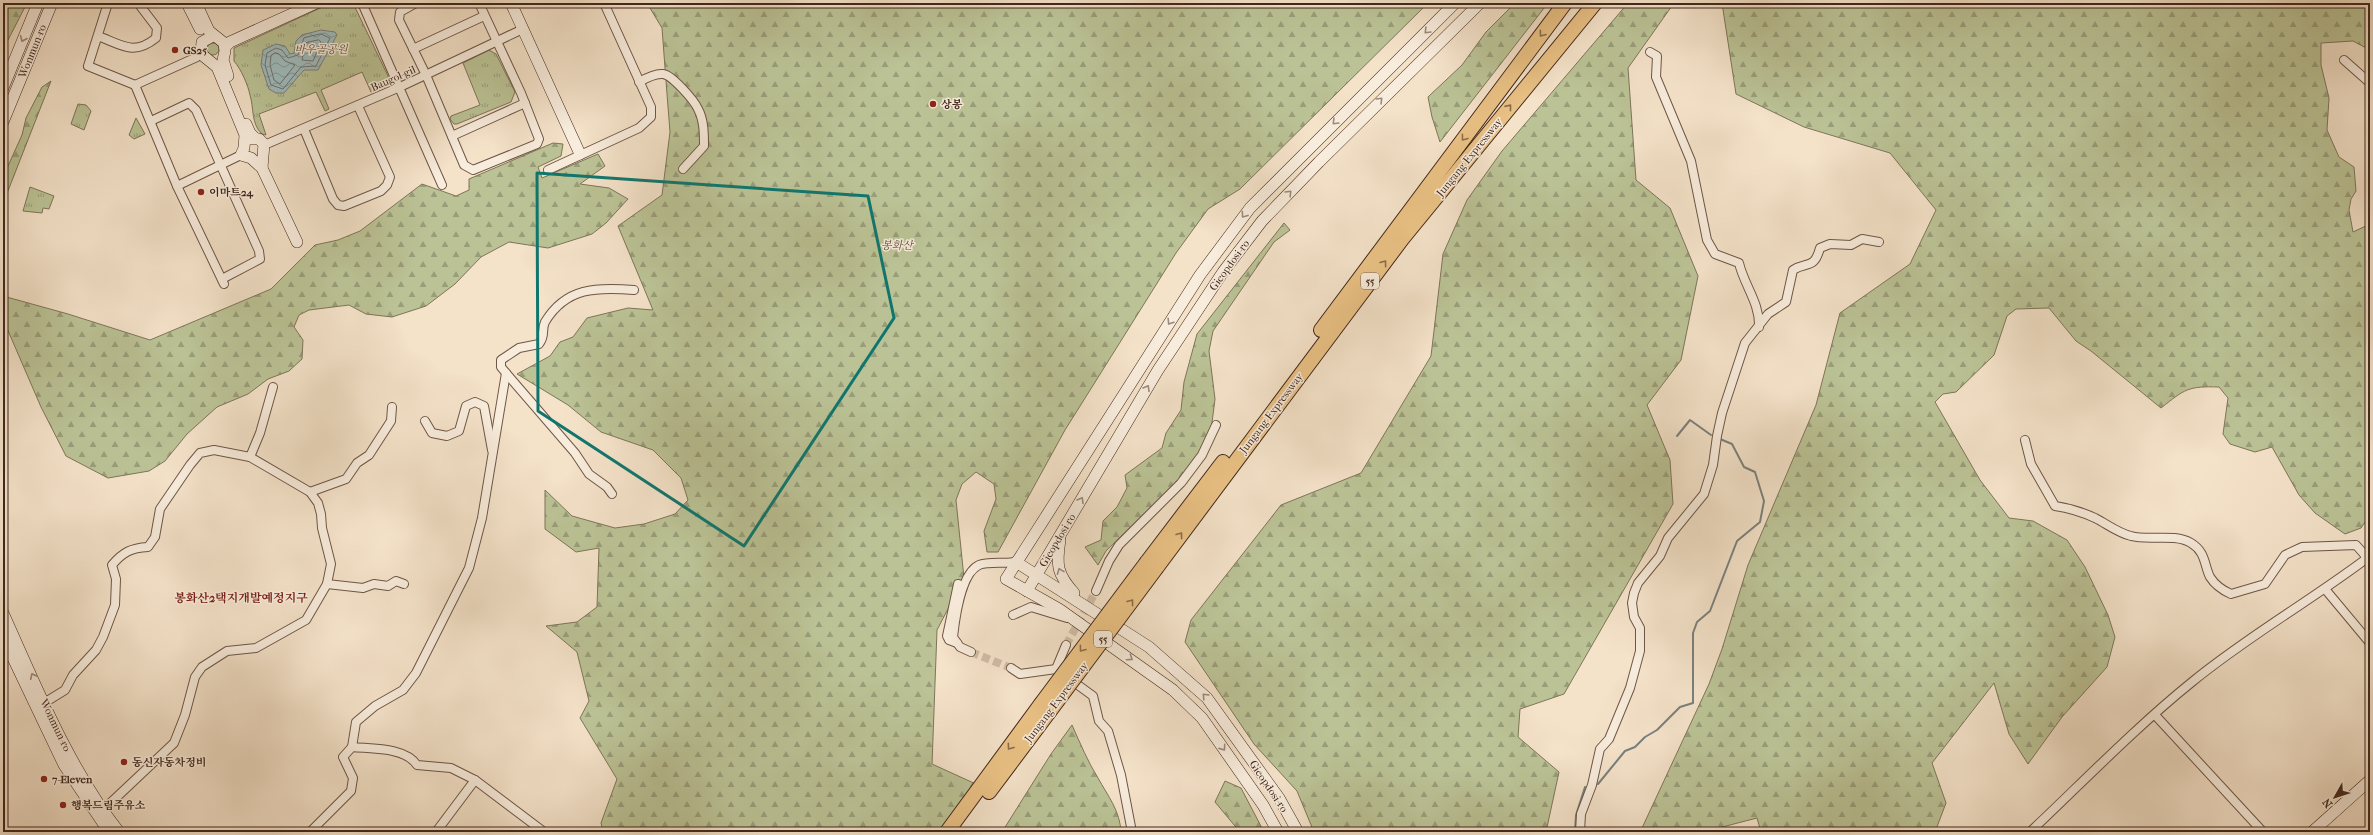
<svg xmlns="http://www.w3.org/2000/svg" width="2373" height="835" font-family="'IM FELL French Canon','Noto Serif KR',serif">
	<style>
		.green { fill: #bbc396; stroke: #7e7559 }
		.forest { fill: url(#forest-firs); stroke: #7e7559 }
		.park { fill: url(#park-tufts); stroke: #7e7559 }
		.water { fill: url(#water-waves); stroke: #79807e }
		.lines { fill: none; stroke-linecap: round; stroke-linejoin: round }
		.shore { stroke: #70726e; stroke-width: 1 }
		.stream { stroke: #79807e; stroke-width: 2 }
		.street-tunnel { stroke: #d0bda6; stroke-width: 8; stroke-dasharray: 8 4; stroke-linecap: butt }
		.street-casing { stroke: #6d5647; stroke-width: 10 }
		.secondary-casing { stroke: #40271c; stroke-width: 12 }
		.highway-casing { stroke: #40271c; stroke-width: 16 }
		.street { stroke: #f8ecdc; stroke-width: 8 }
		.secondary { stroke: #f8ecdc; stroke-width: 11 }
		.highway { stroke: #eac184; stroke-width: 14 }
		.highway-bridge-casing { stroke: #40271c; stroke-width: 16; stroke-linecap: butt }
		.highway-bridge { stroke: #eac184; stroke-width: 14 }
		.oneway { stroke: #9c8a7c }
		.oneway2 { stroke: #8c6c4b }
		.marked { fill: none; stroke: #0f766e; stroke-width: 3; stroke-linejoin: round }
		.poi-dot { fill: #8f2418; stroke: #f8ecdc; stroke-width: 1.5 }
		.labels { text-anchor: middle; stroke-width: 3; stroke-linejoin: round; paint-order: stroke }
		.shield { fill: #f8ecdc; stroke: #776256; stroke-width: 1 }
		.shield-label { font-size: 10px; font-weight: bold; fill: #40271c }
		.park-label { font-size: 11px; font-style: italic; fill: #5f4e3a; stroke: #f8ecdc }
		.poi-label { font-size: 11px; font-weight: bold; fill: #40271c; stroke: #f8ecdc; text-anchor: start }
		.street-label { font-size: 11px; fill: #40271c; stroke: #f8ecdc }
		.neighbourhood-label { font-size: 12px; font-weight: bold; fill: #7a1f14; stroke: #f8ecdc }
	</style>
	<defs>
		<pattern id="forest-firs" width="22" height="20" patternUnits="userSpaceOnUse"><rect width="22" height="20" fill="#bbc396"/><path d="M5 1l3.5 6h-7zM16 11l3.5 6h-7z" fill="#999e7a"/></pattern>
		<pattern id="park-tufts" width="24" height="20" patternUnits="userSpaceOnUse"><rect width="24" height="20" fill="#bbc396"/><path d="M3 7l-1-3M5 7V3M7 7l1-3M15 17l-1-3M17 17v-4M19 17l1-3" fill="none" stroke="#999e7a"/></pattern>
		<pattern id="water-waves" width="16" height="10" patternUnits="userSpaceOnUse"><rect width="16" height="10" fill="#9fbcbf"/><path d="M0 5q4-4 8 0t8 0" fill="none" stroke="#83999a"/></pattern>
	</defs>
	<rect width="100%" height="100%" fill="#f4e2c9"/>
	<filter id="stains"><feTurbulence type="fractalNoise" baseFrequency=".005" numOctaves="4"/><feColorMatrix values="0 0 0 0 .2 0 0 0 0 .09 0 0 0 0 .02 0 0 0 .5 -.17"/></filter>
	<radialGradient id="worn" r=".72"><stop offset=".6" stop-color="#630" stop-opacity="0"/><stop offset="1" stop-color="#630" stop-opacity=".3"/></radialGradient>
	<circle class="green" cx="213" cy="49" r="6"/>
	<g class="forest">
		<path d="M 3,3 L 27,3 L 8,40 L 3,38 Z"/>
		<path d="M 647,3 L 1428,3 L 1240,189 L 1208,209 L 1176,253 L 1065,430 L 998,552 L 987,552 L 984,531 L 996,499 L 994,484 L 976,472 L 962,484 L 956,500 L 964,578 L 937,630 L 932,764 L 978,785 L 942,832 L 603,832 L 601,823 L 617,779 L 580,718 L 589,701 L 577,652 L 546,626 L 577,622 L 597,607 L 599,548 L 576,552 L 545,529 L 545,490 L 572,516 L 615,528 L 644,524 L 675,514 L 688,500 L 681,478 L 653,450 L 601,432 L 568,405 L 517,374 L 550,356 L 560,342 L 573,337 L 587,318 L 628,308 L 653,310 L 618,226 L 662,195 L 670,132 L 667,94 L 662,28 Z"/>
		<path d="M 1515,3 L 1548,3 L 1440,142 L 1432,117 L 1428,97 L 1462,65 L 1486,32 Z"/>
		<path d="M 1628,3 L 1674,3 L 1628,68 L 1636,180 L 1670,208 L 1698,276 L 1681,360 L 1647,405 L 1670,460 L 1673,504 L 1564,694 L 1520,709 L 1518,737 L 1559,772 L 1546,832 L 1314,832 L 1297,791 L 1254,744 L 1185,642 L 1191,620 L 1281,505 L 1361,473 L 1431,356 L 1443,254 L 1467,200 L 1502,151 Z"/>
		<path d="M 1722,3 L 2370,3 L 2370,50 L 2353,41 L 2321,43 L 2321,65 L 2329,98 L 2327,130 L 2339,157 L 2354,167 L 2356,191 L 2351,199 L 2349,210 L 2353,232 L 2370,224 L 2370,515 L 2361,528 L 2345,534 L 2315,513 L 2299,495 L 2272,447 L 2255,452 L 2230,444 L 2223,434 L 2228,398 L 2219,387 C 2188,386 2185,389 2161,408 L 2091,351 L 2076,341 L 2049,308 L 2016,309 L 2007,316 L 1994,355 L 1956,392 L 1943,394 L 1935,402 L 1980,480 L 2009,518 L 2033,521 L 2067,540 L 2085,567 L 2108,615 L 2115,637 L 2107,667 L 2062,717 L 2028,764 L 2009,734 L 1994,683 L 1932,763 L 1946,803 L 1935,832 L 1761,832 L 1757,818 L 1703,832 L 1642,828 L 1709,684 L 1722,649 L 1748,565 L 1816,405 L 1840,313 L 1910,264 L 1936,210 L 1890,153 L 1804,127 L 1736,94 Z"/>
		<path d="M 51,81 L 4,201 L 3,203 L 3,177 L 22,135 L 26,118 L 42,87 Z"/>
		<path d="M 553,143 L 563,144 L 561,156 L 538,167 L 542,178 L 598,154 L 605,166 L 580,184 L 609,188 L 628,199 L 606,223 L 592,234 L 548,248 L 509,242 L 481,257 L 455,284 L 426,306 L 392,317 L 366,314 L 349,305 L 309,310 L 299,315 L 294,327 L 303,340 L 302,359 L 289,371 L 268,379 L 248,394 L 217,407 L 187,434 L 165,461 L 149,471 L 108,478 L 66,456 L 41,407 L 3,319 L 3,296 L 68,314 L 150,340 L 271,289 L 315,245 L 338,240 L 360,231 L 422,184 L 456,196 L 469,190 L 469,179 Z"/>
		<path d="M 1284,223 L 1290,230 L 1274,242 L 1213,331 L 1209,351 L 1215,399 L 1210,438 L 1173,490 L 1152,506 L 1106,551 L 1098,565 L 1085,547 L 1101,540 L 1103,521 L 1117,507 L 1127,488 L 1125,475 L 1162,448 L 1166,433 L 1181,410 L 1184,382 L 1197,334 Z"/>
		<path d="M 1072,725 C 1080,743 1088,762 1098,778 C 1108,796 1120,811 1121,832 L 1002,832 L 1051,754 Z"/>
		<path d="M 1225,781 L 1241,788 L 1264,832 L 1240,832 L 1215,802 Z"/>
	</g>
	<g class="park">
		<path d="M 331,3 L 353,3 L 388,76 L 389,82 L 387,86 L 371,92 L 362,72 L 321,90 L 329,109 L 325,111 L 316,92 L 259,114 L 266,135 L 262,134 C 251,124 254,108 250,95 C 248,85 241,69 234,61 L 234,48 Z"/>
		<path d="M 489,50 L 496,54 L 515,92 L 511,102 L 457,124 L 454,124 L 450,119 L 451,116 L 480,105 L 463,63 Z"/>
		<path d="M 78,104 L 86,105 L 91,111 L 84,130 L 71,124 Z"/>
		<path d="M 136,118 L 145,134 L 134,139 L 129,135 Z"/>
		<path d="M 30,187 L 54,196 L 49,209 L 43,208 L 42,213 L 23,211 Z"/>
	</g>
	<path class="water" d="M 321,30 L 335,32 L 337,35 L 318,70 L 304,70 L 284,93 L 276,93 L 269,89 L 261,65 L 263,50 L 276,44 L 285,46 L 290,54 L 294,53 L 296,41 L 302,35 Z"/>
	<g class="lines">
		<g class="shore">
			<path d="M 321,34 L 330,38 L 316,66 L 301,67 L 283,89 L 271,85 L 265,65 L 267,53 L 276,48 L 282,50 L 288,58 L 298,55 L 304,38 Z"/>
			<path d="M 319,40 L 321,42 L 313,61 L 302,60 L 306,43 Z"/>
			<path d="M 275,53 L 279,54 L 285,61 L 295,65 L 280,84 L 274,80 L 270,65 L 271,56 Z"/>
		</g>
		<g class="stream">
			<path d="M 1677,436 L 1690,420 L 1711,435"/>
			<path d="M 1598,784 L 1625,751 L 1635,747 L 1645,737 L 1657,730 L 1680,707 L 1693,703 L 1693,633 L 1697,622 L 1710,611 L 1737,541 L 1760,522 L 1764,501 L 1755,472 L 1744,467 L 1732,444 L 1720,439"/>
			<path d="M 1575,832 L 1576,815 L 1585,787"/>
		</g>
		<g class="street-tunnel">
			<path d="M 1066,645 L 1096,591"/>
			<path d="M 971,652 L 1011,668"/>
		</g>
		<defs>
			<g id="street">
				<path d="M 108,3 L 88,66 L 135,85 L 177,186 L 224,284"/>
				<path d="M 362,3 L 442,185"/>
				<path d="M 416,3 L 400,12 L 399,20 L 426,75 L 464,165 L 473,170 L 537,144 L 539,139 L 521,93 L 479,3"/>
				<path d="M 98,36 C 122,45 134,56 156,38 L 157,28 L 138,3"/>
				<path d="M 413,49 L 484,16"/>
				<path d="M 1650,52 L 1657,56 L 1656,77 L 1691,161 L 1707,240 L 1715,254 L 1739,263 C 1744,285 1760,303 1759,327"/>
				<path d="M 2344,60 L 2370,83"/>
				<path d="M 639,82 C 646,78 655,73 663,74 C 672,75 694,100 698,109 C 704,120 704,134 704,146 L 683,169"/>
				<path d="M 135,85 L 197,57 L 200,50"/>
				<path d="M 151,121 L 189,103 L 196,110 L 259,251 L 260,259 L 222,279"/>
				<path d="M 304,129 L 333,199 L 338,205 L 344,206 L 381,191 L 387,185 L 390,177 L 358,106"/>
				<path d="M 452,136 L 525,103"/>
				<path d="M 269,143 L 400,87 L 523,29"/>
				<path d="M 548,170 L 639,128 L 651,117 L 651,107 L 604,3"/>
				<path d="M 177,186 L 241,155"/>
				<path d="M 425,421 L 432,433 L 447,436 L 459,431 L 466,406 L 475,402 L 484,406 L 492,450"/>
				<path d="M 2025,440 L 2031,464 L 2055,506 C 2069,508 2082,512 2095,518 C 2107,524 2118,533 2131,536 C 2149,541 2174,533 2191,543 C 2206,552 2204,565 2210,577 C 2215,585 2222,590 2231,594 L 2265,584 L 2285,555 L 2302,547 L 2356,545 L 2364,554 L 2366,559"/>
				<path d="M 250,457 L 260,433 L 273,387"/>
				<path d="M 310,492 L 346,479 L 357,463 L 369,455 L 391,421 L 392,407"/>
				<path d="M 612,494 L 607,487 L 589,474 L 575,453 L 506,373 L 501,367 L 501,360 L 519,348 L 539,344 C 546,335 541,330 545,322 C 566,287 597,287 634,290"/>
				<path d="M 327,584 L 363,588 L 374,584 L 388,586 L 396,581 L 404,584"/>
				<path d="M 2325,589 L 2370,643"/>
				<path d="M 1096,591 L 1109,561 L 1119,545 L 1181,483 L 1202,455 L 1216,425"/>
				<path d="M 1013,615 L 1031,607 L 1067,618"/>
				<path d="M 957,643 L 949,640 L 947,636 L 958,584"/>
				<path d="M 1066,645 L 1056,669 L 1093,696 L 1099,721 L 1108,731 L 1121,775 L 1132,832"/>
				<path d="M 971,652 L 960,647 L 953,637 C 955,619 961,573 979,565 C 988,561 1005,564 1016,562"/>
				<path d="M 1011,668 L 1020,674 L 1056,669"/>
				<path d="M 44,703 L 65,690 L 73,675 L 96,650 L 103,637 L 115,605 L 116,579 L 112,565 C 123,552 131,548 148,547 L 155,537 L 160,509 L 190,465 L 200,453 L 214,450 L 250,457 L 310,492 L 318,503 L 321,514 L 322,528 L 331,564 L 327,584 L 306,620 L 256,648 L 227,651 L 202,667 L 195,677 L 185,715 L 174,743 L 103,810"/>
				<path d="M 2155,715 L 2263,832"/>
				<path d="M 352,747 C 372,749 405,747 417,765 L 451,768 L 475,780 L 544,832"/>
				<path d="M 310,832 L 351,791 L 353,778 L 343,757 L 352,747 L 356,722 L 375,706 L 403,690 L 416,673 L 469,568 L 482,518 L 506,373"/>
				<path d="M 436,832 L 475,780"/>
				<path d="M 1580,832 L 1581,814 L 1592,785 L 1600,749 L 1609,739 L 1630,688 L 1640,651 L 1640,628 L 1634,617 L 1632,603 L 1634,593 L 1638,583 L 1660,556 L 1668,538 L 1704,494 L 1713,465 L 1717,436 L 1722,413 L 1745,343 L 1768,314 L 1786,302 L 1793,270 C 1807,261 1814,270 1820,248 L 1830,244 L 1851,245 L 1862,239 L 1879,242"/>
				<path d="M 2030,832 C 2083,782 2135,728 2192,682 C 2248,636 2312,600 2370,556"/>
			</g>
			<g id="secondary">
				<path d="M 187,3 L 200,29"/>
				<path d="M 196,3 L 209,31 L 224,43 L 225,51 L 223,60 L 228,76"/>
				<path d="M 511,3 L 580,154"/>
				<path d="M 213,36 L 202,42 L 201,54 L 217,67 L 245,135 L 244,148 L 241,155 L 251,158 L 262,168 L 297,242"/>
				<path d="M 225,47 L 230,42 L 316,3"/>
				<path d="M 3,88 L 38,3"/>
				<path d="M 3,122 L 52,3"/>
				<path d="M 246,124 L 250,133 L 255,138"/>
				<path d="M 250,139 L 259,139 L 264,144 L 262,168"/>
				<path d="M 1060,540 C 1056,565 1057,574 1074,593"/>
				<path d="M 1016,562 L 1149,647 L 1207,698 L 1279,798 L 1298,832"/>
				<path d="M 1027,591 L 1158,370 L 1223,272 L 1262,221 L 1319,162 L 1480,3"/>
				<path d="M 3,613 C 37,688 68,767 119,832"/>
				<path d="M 3,637 L 64,765 L 109,832"/>
				<path d="M 1278,832 L 1263,805 L 1202,718 L 1173,690 L 1059,609 L 1006,579 L 1200,275 L 1250,208 L 1455,3"/>
				<path d="M 2312,832 L 2370,780"/>
			</g>
			<g id="highway">
				<path d="M 1321,330 L 1565,3"/>
				<path d="M 1147,562 L 1223,462"/>
				<path d="M 1157,567 L 1402,239 L 1595,3"/>
				<path d="M 989,792 L 1049,712"/>
				<path d="M 947,832 L 1041,704"/>
			</g>
		</defs>
		<use href="#street" class="street-casing"/>
		<use href="#secondary" class="secondary-casing"/>
		<use href="#highway" class="highway-casing"/>
		<use href="#street" class="street"/>
		<use href="#secondary" class="secondary"/>
		<use href="#highway" class="highway"/>
		<defs>
			<g id="highway-bridge">
				<path d="M 1041,704 L 1147,562"/>
				<path d="M 1049,712 L 1157,567"/>
			</g>
		</defs>
		<use href="#highway-bridge" class="highway-bridge-casing"/>
		<use href="#highway-bridge" class="highway-bridge"/>
	</g>
	<defs><path id="oneway-chevron" d="M-2-3.5L2.5 0L-2 3.5" fill="none" stroke-width="1.6" stroke-linecap="round" stroke-linejoin="round"/></defs>
	<g class="oneway">
		<use href="#oneway-chevron" transform="translate(1427 31) rotate(134)"/>
		<use href="#oneway-chevron" transform="translate(23 39) rotate(113)"/>
		<use href="#oneway-chevron" transform="translate(1380 100) rotate(-45)"/>
		<use href="#oneway-chevron" transform="translate(1335 122) rotate(135)"/>
		<use href="#oneway-chevron" transform="translate(1289 193) rotate(-46)"/>
		<use href="#oneway-chevron" transform="translate(1244 215) rotate(126)"/>
		<use href="#oneway-chevron" transform="translate(1170 322) rotate(123)"/>
		<use href="#oneway-chevron" transform="translate(1147 388) rotate(-59)"/>
		<use href="#oneway-chevron" transform="translate(1081 500) rotate(-59)"/>
		<use href="#oneway-chevron" transform="translate(1060 571) rotate(-111)"/>
		<use href="#oneway-chevron" transform="translate(1130 658) rotate(34)"/>
		<use href="#oneway-chevron" transform="translate(33 676) rotate(-115)"/>
		<use href="#oneway-chevron" transform="translate(1205 696) rotate(-134)"/>
		<use href="#oneway-chevron" transform="translate(1223 748) rotate(55)"/>
	</g>
	<g class="oneway2">
		<use href="#oneway-chevron" transform="translate(1542 34) rotate(127)"/>
		<use href="#oneway-chevron" transform="translate(1509 107) rotate(-51)"/>
		<use href="#oneway-chevron" transform="translate(1464 138) rotate(127)"/>
		<use href="#oneway-chevron" transform="translate(1384 263) rotate(-53)"/>
		<use href="#oneway-chevron" transform="translate(1180 535) rotate(-53)"/>
		<use href="#oneway-chevron" transform="translate(1131 602) rotate(-53)"/>
		<use href="#oneway-chevron" transform="translate(1082 649) rotate(127)"/>
		<use href="#oneway-chevron" transform="translate(1010 747) rotate(126)"/>
	</g>
	<path class="marked" d="M 537,173 L 868,196 L 894,318 L 744,546 L 538,411 Z"/>
	<g class="poi-dot">
		<circle cx="175" cy="50" r="4"/>
		<circle cx="933" cy="104" r="4"/>
		<circle cx="201" cy="192" r="4"/>
		<circle cx="124" cy="762" r="4"/>
		<circle cx="44" cy="779" r="4"/>
		<circle cx="63" cy="805" r="4"/>
	</g>
	<g class="labels">
		<g class="shield">
			<rect x="1361" y="273" width="18" height="16" rx="3"/>
			<rect x="1094" y="631" width="18" height="16" rx="3"/>
		</g>
		<g class="shield-label">
			<text x="1370" y="285">55</text>
			<text x="1103" y="643">55</text>
		</g>
		<g class="park-label">
			<text x="321" y="53">바우골공원</text>
			<text x="897" y="249">봉화산</text>
		</g>
		<g class="poi-label">
			<text x="183" y="54">GS25</text>
			<text x="941" y="108">상봉</text>
			<text x="209" y="196">이마트24</text>
			<text x="132" y="766">동신자동차정비</text>
			<text x="52" y="783">7-Eleven</text>
			<text x="71" y="809">행복드림주유소</text>
		</g>
		<g class="street-label">
			<text transform="translate(32 51) rotate(-68)" y="4">Wonmun-ro</text>
			<text transform="translate(393 78) rotate(-24)" y="4">Baugol-gil</text>
			<text transform="translate(1469 157) rotate(-51)" y="4">Jungang Expressway</text>
			<text transform="translate(1229 265) rotate(-54)" y="4">Gieopdosi-ro</text>
			<text transform="translate(1271 413) rotate(-53)" y="4">Jungang Expressway</text>
			<text transform="translate(1057 540) rotate(-59)" y="4">Gieopdosi-ro</text>
			<text transform="translate(1056 702) rotate(-53)" y="4">Jungang Expressway</text>
			<text transform="translate(56 725) rotate(64)" y="4">Wonmun-ro</text>
			<text transform="translate(1269 786) rotate(56)" y="4">Gieopdosi-ro</text>
		</g>
		<g class="neighbourhood-label">
			<text x="241" y="602">봉화산2택지개발예정지구</text>
		</g>
	</g>
	<rect width="2373" height="835" fill="none" stroke="#f4e2c9" stroke-width="16"/>
	<rect x="4" y="4" width="2365" height="827" fill="none" stroke="#40271c" stroke-width="2"/>
	<rect x="8" y="8" width="2357" height="819" fill="none" stroke="#40271c"/>
	<g transform="translate(2335 797) rotate(231)" stroke="#f8ecdc" stroke-width="3" paint-order="stroke">
	<path d="M0-3L7 15L0 10L-7 15Z" fill="#40271c"/>
	<text y="-6" font-size="11" font-weight="bold" text-anchor="middle" fill="#40271c">N</text>
	</g>
	<rect width="100%" height="100%" filter="url(#stains)"/>
	<rect width="100%" height="100%" fill="url(#worn)"/>
</svg>
